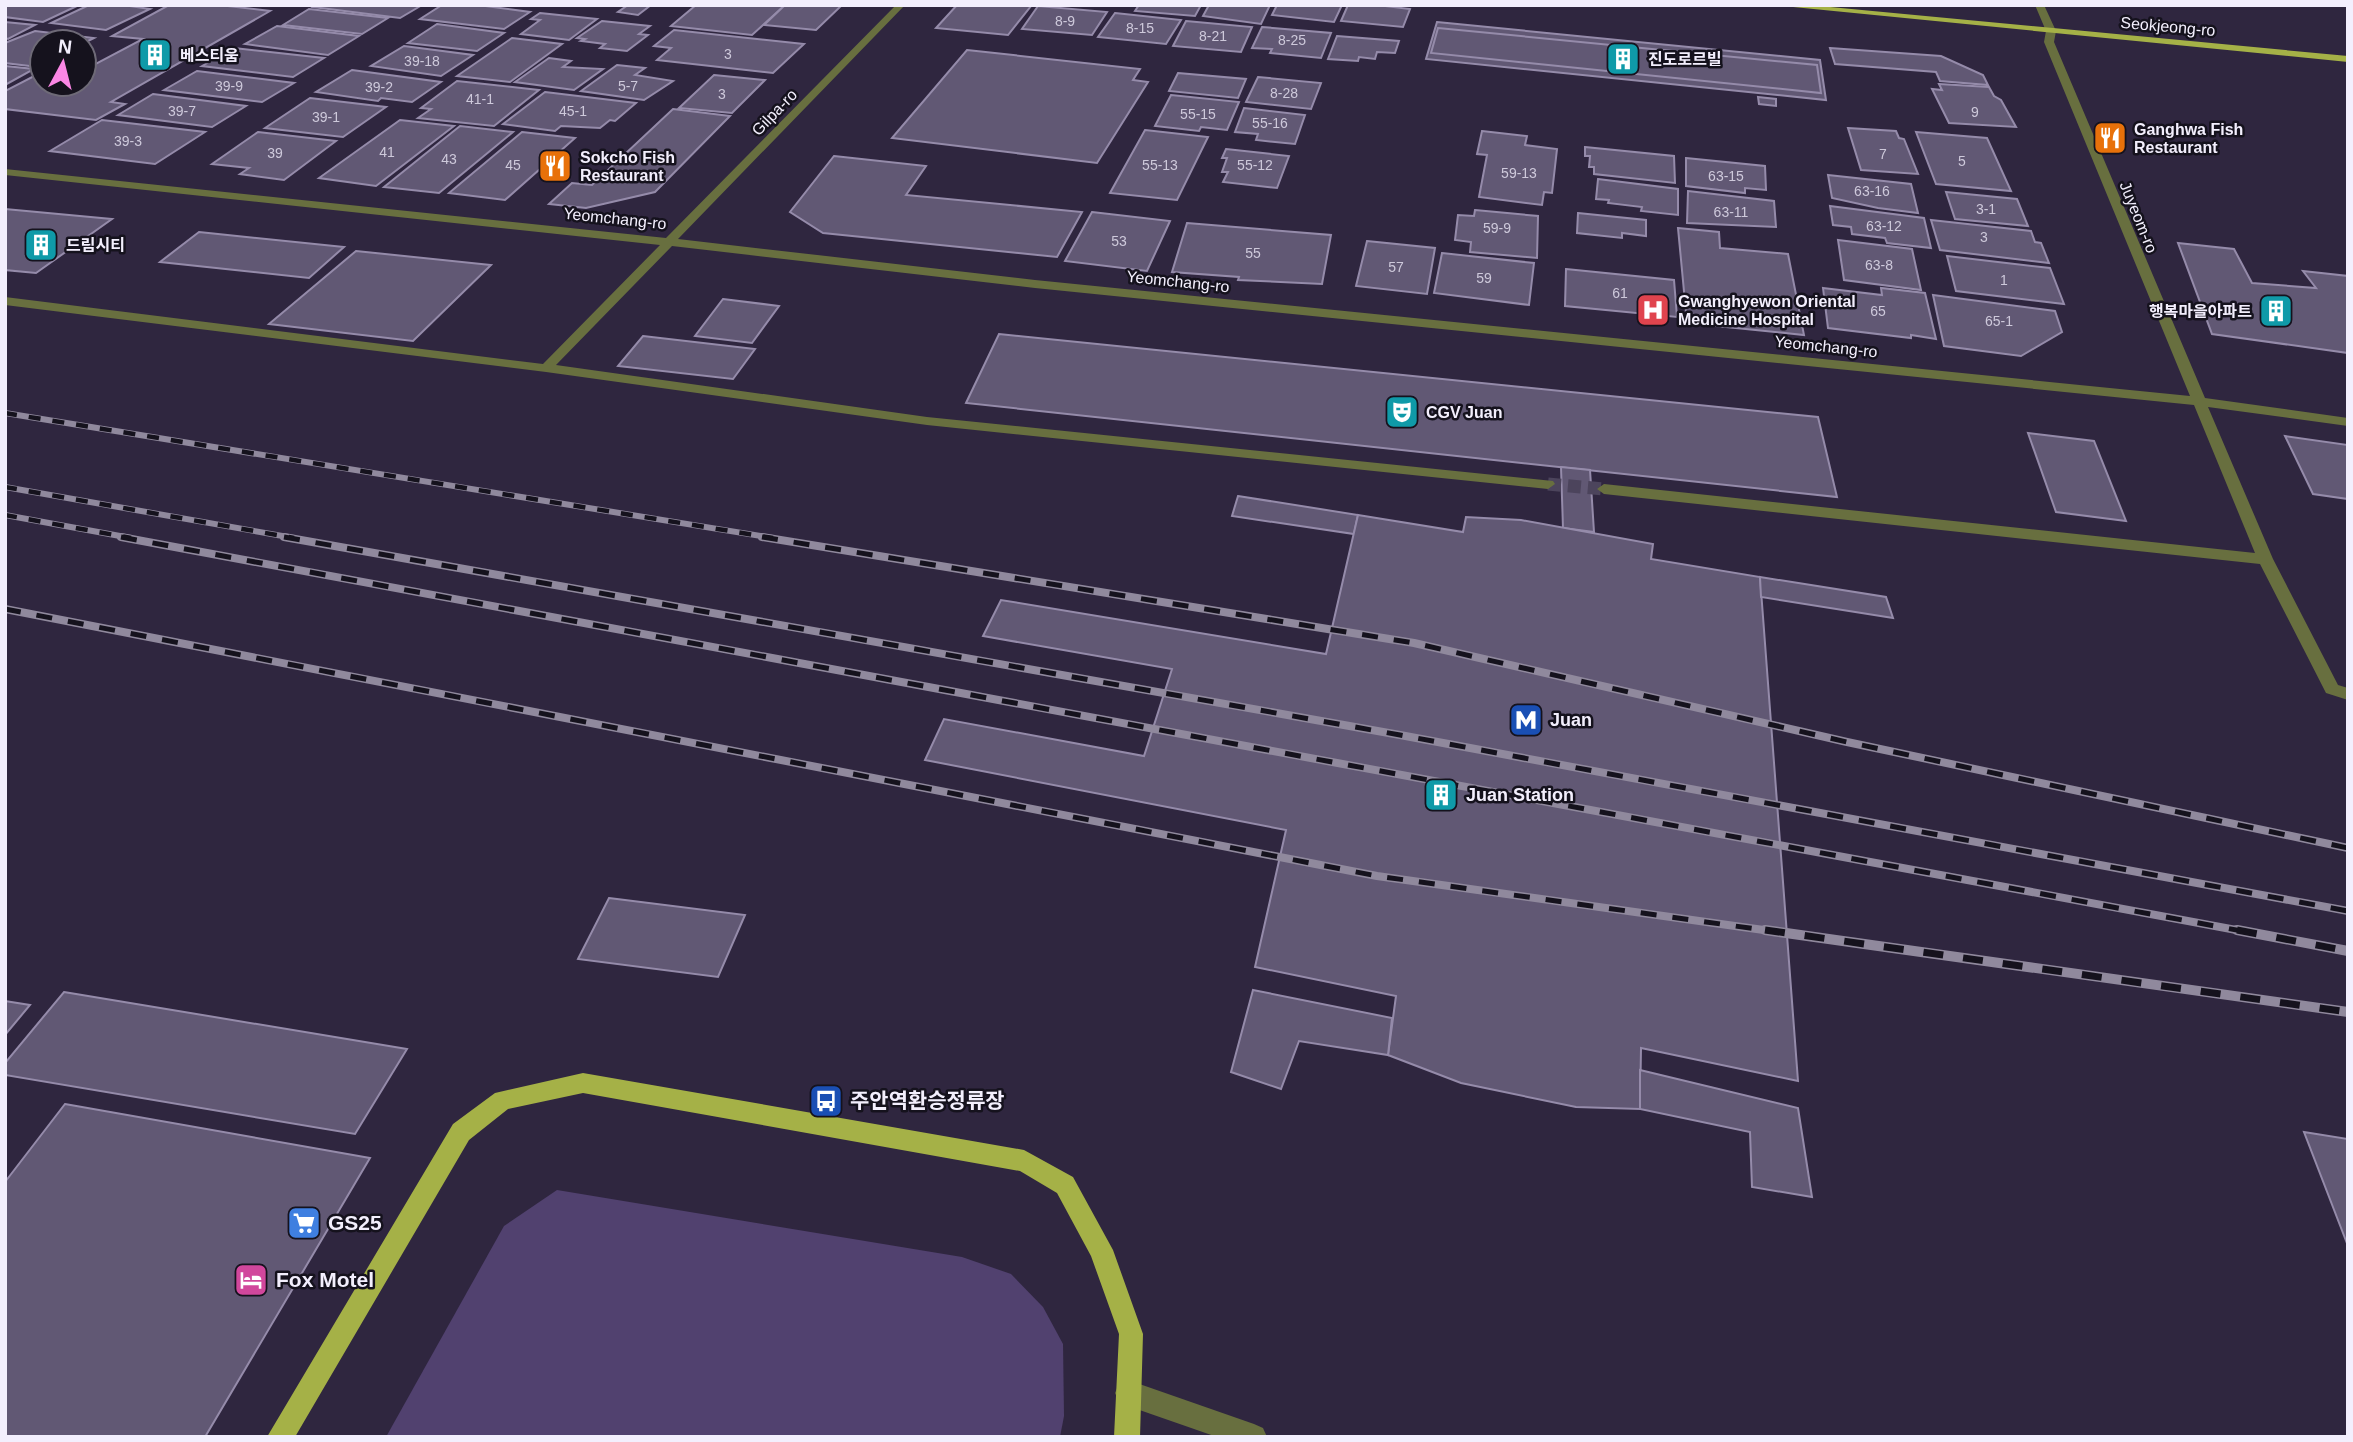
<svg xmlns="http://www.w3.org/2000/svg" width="2353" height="1442" font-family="Arial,'Noto Sans KR',sans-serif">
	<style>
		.green { fill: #51416f }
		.building { fill: #615874; stroke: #958baa; stroke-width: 2 }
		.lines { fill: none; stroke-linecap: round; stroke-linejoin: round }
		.minor-tunnel { stroke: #4c445c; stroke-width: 13; stroke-dasharray: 13 7; stroke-linecap: butt }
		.minor { fill: #686f3f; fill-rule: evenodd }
		.major { fill: #a5b147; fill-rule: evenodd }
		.rail-far2-casing { stroke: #90899d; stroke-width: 6 }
		.rail-far1-casing { stroke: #90899d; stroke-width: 8 }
		.rail-casing { stroke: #90899d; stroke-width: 10 }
		.rail-far2 { stroke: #15121d; stroke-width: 4.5; stroke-dasharray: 12; stroke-linecap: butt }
		.rail-far1 { stroke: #15121d; stroke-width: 5; stroke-dasharray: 16; stroke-linecap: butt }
		.rail { stroke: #15121d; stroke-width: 7; stroke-dasharray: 20; stroke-linecap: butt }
		.labels { text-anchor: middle; stroke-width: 5; stroke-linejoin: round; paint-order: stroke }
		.number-label { font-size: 14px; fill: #cec9db }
		.far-street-label { font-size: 16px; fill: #f3effd; stroke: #15121d }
		.far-poi-label { font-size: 16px; font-weight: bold; fill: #f3effd; stroke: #15121d; text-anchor: start }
		.poi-label { font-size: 18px; font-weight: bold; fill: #f3effd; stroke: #15121d; text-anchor: start }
		.near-poi-label { font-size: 21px; font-weight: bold; fill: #f3effd; stroke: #15121d; text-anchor: start }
	</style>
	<rect width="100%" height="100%" fill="#2f263f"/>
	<path class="green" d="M 557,1190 L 962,1257 L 1011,1274 L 1043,1307 L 1063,1344 L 1064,1416 L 1060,1437 L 386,1437 L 504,1226 Z"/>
	<g class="building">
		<path d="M 5,5 L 79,5 L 43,22 L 5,17 Z"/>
		<path d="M 89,5 L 123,5 L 150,9 L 106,30 L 51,23 Z"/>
		<path d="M 169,5 L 219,5 L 270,11 L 111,102 L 125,104 L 96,120 L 5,109 L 5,91 L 42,72 L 42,84 L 84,84 L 84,70 L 143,39 L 112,36 Z"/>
		<path d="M 316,5 L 422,5 L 400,18 L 313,7 Z"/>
		<path d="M 442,5 L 478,5 L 530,12 L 504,29 L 420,19 Z"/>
		<path d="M 628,5 L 651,5 L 638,15 L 618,12 Z"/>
		<path d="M 696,5 L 785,5 L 752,35 L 671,26 Z"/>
		<path d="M 785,5 L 842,5 L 816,30 L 764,25 Z"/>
		<path d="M 957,5 L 1021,5 L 1031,6 L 1008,35 L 936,28 Z"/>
		<path d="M 1139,5 L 1201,5 L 1195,16 L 1135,11 Z"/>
		<path d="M 1209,5 L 1270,5 L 1261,24 L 1203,16 Z"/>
		<path d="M 1277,5 L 1342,5 L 1334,22 L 1272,15 Z"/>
		<path d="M 1348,5 L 1377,5 L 1410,9 L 1403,27 L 1341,21 Z"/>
		<path d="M 1038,6 L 1107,12 L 1092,35 L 1022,29 Z"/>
		<path d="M 309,9 L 388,18 L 362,34 L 283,25 Z"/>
		<path d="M 540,13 L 597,19 L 569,40 L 521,34 L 540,20 L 531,19 Z"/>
		<path d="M 1115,13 L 1181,20 L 1166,44 L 1098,37 Z"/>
		<path d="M 602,21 L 650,26 L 639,34 L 648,35 L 627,51 L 600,48 L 605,44 L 581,41 L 585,39 L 577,38 Z"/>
		<path d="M 1186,21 L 1252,27 L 1241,52 L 1173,46 Z"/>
		<path d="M 5,22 L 35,25 L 8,39 L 5,38 Z"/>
		<path d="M 1437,22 L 1820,60 L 1826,100 L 1426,59 Z"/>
		<path d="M 437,24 L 504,33 L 477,51 L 408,43 Z"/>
		<path d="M 277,26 L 359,36 L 328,55 L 245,44 Z"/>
		<path d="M 1262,27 L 1331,33 L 1321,58 L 1270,53 L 1272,49 L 1252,48 Z"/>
		<path d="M 1438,28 L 1817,65 L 1821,93 L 1431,53 Z"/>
		<path d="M 674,30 L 804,44 L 773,73 L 657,60 L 671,48 L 654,46 Z"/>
		<path d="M 35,31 L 94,38 L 84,43 L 42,42 L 42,65 L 38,67 L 5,63 L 5,43 Z"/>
		<path d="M 1337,36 L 1399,41 L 1395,53 L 1377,52 L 1375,59 L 1359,57 L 1358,61 L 1328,59 Z"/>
		<path d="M 512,38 L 562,44 L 510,82 L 457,76 Z"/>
		<path d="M 404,46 L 473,55 L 441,76 L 371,66 Z"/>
		<path d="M 234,48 L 324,58 L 293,77 L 202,66 Z"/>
		<path d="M 1830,48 L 1941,56 L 1983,75 L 1988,85 L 1940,81 L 1936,72 L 1835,64 Z"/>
		<path d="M 967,50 L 1140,69 L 1133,80 L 1148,82 L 1097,163 L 892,138 Z"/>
		<path d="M 549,58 L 571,61 L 563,67 L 603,69 L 574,90 L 515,82 Z"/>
		<path d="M 617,65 L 645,68 L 635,75 L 673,81 L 644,100 L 581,91 Z"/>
		<path d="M 5,66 L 34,69 L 5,85 Z"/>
		<path d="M 352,70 L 441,82 L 412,102 L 381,98 L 378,101 L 316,92 Z"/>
		<path d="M 197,71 L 294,83 L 262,102 L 164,90 Z"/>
		<path d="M 1178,73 L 1246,79 L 1238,98 L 1169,91 Z"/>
		<path d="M 714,75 L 765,80 L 732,113 L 679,108 Z"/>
		<path d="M 1258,77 L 1321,83 L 1311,109 L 1246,102 Z"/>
		<path d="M 457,81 L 539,90 L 494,126 L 418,118 L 431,109 L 421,108 Z"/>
		<path d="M 1939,84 L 1989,87 L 1994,96 L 2001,100 L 2016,127 L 1949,123 L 1932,89 L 1942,90 Z"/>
		<path d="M 545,92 L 636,103 L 615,121 L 610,120 L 600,128 L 561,126 L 555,131 L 503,124 Z"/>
		<path d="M 153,94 L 246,106 L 212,127 L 118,115 Z"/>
		<path d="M 1171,95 L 1239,102 L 1227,130 L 1201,127 L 1199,131 L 1155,126 Z"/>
		<path d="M 1758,97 L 1776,99 L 1776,106 L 1759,104 Z"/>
		<path d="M 310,98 L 386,107 L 343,137 L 265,128 Z"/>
		<path d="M 1244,108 L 1305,115 L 1295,144 L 1256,140 L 1258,134 L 1235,132 Z"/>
		<path d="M 673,109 L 730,116 L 655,192 L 586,208 L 549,204 L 572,183 L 592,185 Z"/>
		<path d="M 102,120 L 205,132 L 155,164 L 50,151 Z"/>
		<path d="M 400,120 L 454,126 L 376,186 L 319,178 Z"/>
		<path d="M 460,126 L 513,132 L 439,193 L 384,187 Z"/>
		<path d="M 1848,128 L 1896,131 L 1899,138 L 1904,139 L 1918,174 L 1861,170 Z"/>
		<path d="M 1145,130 L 1208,137 L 1177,200 L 1110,193 Z"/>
		<path d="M 1482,131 L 1527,136 L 1525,145 L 1557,149 L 1552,193 L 1544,192 L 1542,205 L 1479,197 L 1487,155 L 1477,154 Z"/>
		<path d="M 258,132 L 336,141 L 284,180 L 240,174 L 249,168 L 212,164 Z"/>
		<path d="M 522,132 L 575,138 L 505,200 L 449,193 Z"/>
		<path d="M 1916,132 L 1987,138 L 2011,191 L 1936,184 Z"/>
		<path d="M 1585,147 L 1674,156 L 1675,183 L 1594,174 L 1594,167 L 1589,167 L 1590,156 L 1585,156 Z"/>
		<path d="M 1226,149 L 1289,156 L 1277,188 L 1223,182 L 1228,172 L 1222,172 L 1227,158 L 1222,158 Z"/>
		<path d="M 834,156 L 926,166 L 906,195 L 1082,212 L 1057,257 L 823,233 L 790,212 Z"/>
		<path d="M 1686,158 L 1765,166 L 1766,190 L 1745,188 L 1745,193 L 1686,186 Z"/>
		<path d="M 1828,175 L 1911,184 L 1918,213 L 1878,208 L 1832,198 Z"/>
		<path d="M 1598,179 L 1678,189 L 1678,215 L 1641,211 L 1642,207 L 1608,203 L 1609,200 L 1596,199 Z"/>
		<path d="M 1688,191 L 1774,201 L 1776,227 L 1687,223 Z"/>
		<path d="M 1946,192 L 2017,199 L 2028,226 L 1955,219 Z"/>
		<path d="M 1830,206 L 1924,218 L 1931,248 L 1887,243 L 1885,238 L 1852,234 L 1851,227 L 1833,225 Z"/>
		<path d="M 5,209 L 112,219 L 36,273 L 5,270 Z"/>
		<path d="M 1475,210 L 1538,216 L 1537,258 L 1470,252 L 1471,242 L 1455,240 L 1458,215 L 1474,216 Z"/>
		<path d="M 1092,212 L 1170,221 L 1147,271 L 1065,261 Z"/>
		<path d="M 1578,213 L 1646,220 L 1646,236 L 1622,233 L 1622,238 L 1577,233 Z"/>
		<path d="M 1931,220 L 2031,231 L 2035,242 L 2041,243 L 2049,263 L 1940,250 Z"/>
		<path d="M 1187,223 L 1331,235 L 1322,284 L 1238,280 L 1239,277 L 1172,272 Z"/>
		<path d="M 1678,228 L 1719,232 L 1720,248 L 1788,254 L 1804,335 L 1687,323 Z"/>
		<path d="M 199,232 L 344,247 L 309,278 L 160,262 Z"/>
		<path d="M 1838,240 L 1912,249 L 1921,290 L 1844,280 Z"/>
		<path d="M 1367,241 L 1435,248 L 1427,294 L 1356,286 Z"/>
		<path d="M 2178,243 L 2234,249 L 2252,283 L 2316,288 L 2303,271 L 2348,276 L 2348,353 L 2212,334 Z"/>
		<path d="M 356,251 L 491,265 L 413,341 L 269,324 Z"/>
		<path d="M 1442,253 L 1534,263 L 1529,305 L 1434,293 Z"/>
		<path d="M 1947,256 L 2050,268 L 2064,304 L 1956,291 Z"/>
		<path d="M 1566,269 L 1674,280 L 1677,317 L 1565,306 Z"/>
		<path d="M 1823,288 L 1882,295 L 1881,288 L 1925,293 L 1936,339 L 1911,335 L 1911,338 L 1828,328 Z"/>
		<path d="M 1933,295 L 2055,311 L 2062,332 L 2021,356 L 1944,346 Z"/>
		<path d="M 723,299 L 779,306 L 752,343 L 695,336 Z"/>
		<path d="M 999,334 L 1818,417 L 1837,497 L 966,403 Z"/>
		<path d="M 643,336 L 755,349 L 733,379 L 618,366 Z"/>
		<path d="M 2028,433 L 2094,441 L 2126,521 L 2056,512 Z"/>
		<path d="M 2285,436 L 2348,445 L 2348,499 L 2313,494 Z"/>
		<path d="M 1561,467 L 1590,470 L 1594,532 L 1563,528 Z"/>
		<path d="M 1238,496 L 1358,515 L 1354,534 L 1232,516 Z"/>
		<path d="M 1358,515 L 1463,532 L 1466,517 L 1521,520 L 1653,544 L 1651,559 L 1760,577 L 1798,1081 L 1641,1048 L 1640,1109 L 1576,1107 L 1461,1083 L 1388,1055 L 1396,996 L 1255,967 L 1286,830 L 925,760 L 944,719 L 1144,756 L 1172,669 L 983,636 L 1001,600 L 1326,654 Z"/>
		<path d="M 1760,577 L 1886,597 L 1893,618 L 1761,597 Z"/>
		<path d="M 609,898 L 745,915 L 718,977 L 578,959 Z"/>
		<path d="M 1253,990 L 1392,1018 L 1388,1055 L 1299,1041 L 1281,1089 L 1231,1072 Z"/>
		<path d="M 64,992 L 407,1049 L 355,1134 L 5,1075 L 5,1063 Z"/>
		<path d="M 5,1001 L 30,1005 L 5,1035 Z"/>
		<path d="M 1640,1070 L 1798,1108 L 1812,1197 L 1752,1187 L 1750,1132 L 1640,1109 Z"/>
		<path d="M 65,1104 L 370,1158 L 205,1437 L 5,1437 L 5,1182 Z"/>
		<path d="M 2304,1132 L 2348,1139 L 2348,1246 Z"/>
	</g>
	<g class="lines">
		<path class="minor-tunnel" d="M 1548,484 L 1604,489"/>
		<g class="minor">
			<path d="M 896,5 L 905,5 L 678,239 L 1035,280 L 2190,396 L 2044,42 L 2046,31 L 2035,5 L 2044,5 L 2056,31 L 2054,42 L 2205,398 L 2348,418 L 2348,426 L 2208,407 L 2273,559 L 2338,685 L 2348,688 L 2348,700 L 2326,693 L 2260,564 L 1604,494 L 1597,489 L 1604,484 L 2255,553 L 2194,405 L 1035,288 L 672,246 L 556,365 L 927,417 L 1553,481 L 1555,484 L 1548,489 L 927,425 L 546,372 L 5,305 L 5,297 L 543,364 L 660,245 L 5,175 L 5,169 L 666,238 Z"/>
			<path d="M 1128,1380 L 1254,1424 L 1263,1428 L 1267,1437 L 1217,1437 L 1128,1406 L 1119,1402 L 1115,1393 L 1119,1384 Z"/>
		</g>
		<g class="major">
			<path d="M 1773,5 L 1809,5 L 2348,56 L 2348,62 Z"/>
			<path d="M 583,1073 L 1024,1150 L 1073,1177 L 1113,1250 L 1143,1334 L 1140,1437 L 1114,1437 L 1119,1334 L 1091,1256 L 1057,1193 L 1020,1171 L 583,1093 L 508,1109 L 469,1140 L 295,1437 L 267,1437 L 453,1124 L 495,1093 Z"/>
		</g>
		<defs>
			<g id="rail-far2">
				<path d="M 5,413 L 773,538"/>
				<path d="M 5,487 L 294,538"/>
				<path d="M 5,515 L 131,538"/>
			</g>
			<g id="rail-far1">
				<path d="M 121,537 L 2247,932"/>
				<path d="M 284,537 L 1400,735 L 2348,911"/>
				<path d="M 762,537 L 1414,643 L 1847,742 L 2348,848"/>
				<path d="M 5,609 L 1377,876 L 1778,932"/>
			</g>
			<g id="rail">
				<path d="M 1765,930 L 2348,1012"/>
				<path d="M 2237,930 L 2348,951"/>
			</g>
		</defs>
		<use href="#rail-far2" class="rail-far2-casing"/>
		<use href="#rail-far1" class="rail-far1-casing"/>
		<use href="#rail" class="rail-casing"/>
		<use href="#rail-far2" class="rail-far2"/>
		<use href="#rail-far1" class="rail-far1"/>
		<use href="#rail" class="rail"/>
	</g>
	<defs>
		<symbol id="building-square" viewBox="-11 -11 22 22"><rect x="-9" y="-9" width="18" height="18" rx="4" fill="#0f9aa8" stroke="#15121d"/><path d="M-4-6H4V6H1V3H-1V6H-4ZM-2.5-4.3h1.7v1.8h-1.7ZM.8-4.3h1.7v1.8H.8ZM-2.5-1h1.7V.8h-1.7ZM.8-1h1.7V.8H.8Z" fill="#fff"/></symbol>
		<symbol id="restaurant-square" viewBox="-11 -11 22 22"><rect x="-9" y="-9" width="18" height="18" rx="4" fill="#e8710a" stroke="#15121d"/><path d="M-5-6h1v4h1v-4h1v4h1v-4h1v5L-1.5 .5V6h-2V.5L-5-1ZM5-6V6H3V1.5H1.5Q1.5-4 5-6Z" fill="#fff"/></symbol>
		<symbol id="hospital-square" viewBox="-11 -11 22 22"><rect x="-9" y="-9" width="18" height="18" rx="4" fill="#e0444e" stroke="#15121d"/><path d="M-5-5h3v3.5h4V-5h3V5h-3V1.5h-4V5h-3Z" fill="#fff"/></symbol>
		<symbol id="theatre-square" viewBox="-11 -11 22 22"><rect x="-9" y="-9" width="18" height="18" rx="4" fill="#0f9aa8" stroke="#15121d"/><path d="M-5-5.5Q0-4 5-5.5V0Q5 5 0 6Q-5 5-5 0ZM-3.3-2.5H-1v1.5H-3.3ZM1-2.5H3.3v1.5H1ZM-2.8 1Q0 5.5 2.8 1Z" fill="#fff"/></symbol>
		<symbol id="metro-square" viewBox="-11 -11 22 22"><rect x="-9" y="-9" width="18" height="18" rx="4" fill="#1a4fb4" stroke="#15121d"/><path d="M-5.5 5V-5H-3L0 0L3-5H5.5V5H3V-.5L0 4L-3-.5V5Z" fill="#fff"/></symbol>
		<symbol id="bus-square" viewBox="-11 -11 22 22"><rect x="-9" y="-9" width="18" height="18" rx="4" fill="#1a4fb4" stroke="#15121d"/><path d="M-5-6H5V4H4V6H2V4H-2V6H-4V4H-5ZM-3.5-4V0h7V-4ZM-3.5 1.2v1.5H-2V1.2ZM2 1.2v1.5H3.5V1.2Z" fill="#fff"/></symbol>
		<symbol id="supermarket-square" viewBox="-11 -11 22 22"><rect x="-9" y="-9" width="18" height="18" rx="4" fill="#3f7fe0" stroke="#15121d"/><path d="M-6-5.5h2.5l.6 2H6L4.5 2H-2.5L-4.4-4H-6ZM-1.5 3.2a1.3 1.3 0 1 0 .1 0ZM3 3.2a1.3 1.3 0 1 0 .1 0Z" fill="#fff"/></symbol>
		<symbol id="hotel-square" viewBox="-11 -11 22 22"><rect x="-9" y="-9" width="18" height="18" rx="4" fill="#d1479c" stroke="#15121d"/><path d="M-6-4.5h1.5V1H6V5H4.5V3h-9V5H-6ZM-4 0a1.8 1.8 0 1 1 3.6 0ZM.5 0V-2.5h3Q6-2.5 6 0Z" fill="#fff"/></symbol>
	</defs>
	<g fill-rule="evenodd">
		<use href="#building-square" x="136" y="36" width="38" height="38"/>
		<use href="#building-square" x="1604" y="40" width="38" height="38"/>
		<use href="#restaurant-square" x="2091" y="119" width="38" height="38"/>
		<use href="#restaurant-square" x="536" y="147" width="38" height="38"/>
		<use href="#building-square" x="22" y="226" width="38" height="38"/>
		<use href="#hospital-square" x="1634" y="291" width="38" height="38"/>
		<use href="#building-square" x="2257" y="292" width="38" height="38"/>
		<use href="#theatre-square" x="1383" y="393" width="38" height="38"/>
		<use href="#metro-square" x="1507" y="701" width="38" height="38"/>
		<use href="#building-square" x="1422" y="776" width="38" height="38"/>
		<use href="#bus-square" x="807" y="1082" width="38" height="38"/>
		<use href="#supermarket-square" x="285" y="1204" width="38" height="38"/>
		<use href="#hotel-square" x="232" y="1261" width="38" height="38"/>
	</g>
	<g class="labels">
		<g class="number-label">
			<text x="1065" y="26">8-9</text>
			<text x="1140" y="33">8-15</text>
			<text x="1213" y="41">8-21</text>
			<text x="1292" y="45">8-25</text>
			<text x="728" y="59">3</text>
			<text x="422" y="66">39-18</text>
			<text x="229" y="91">39-9</text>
			<text x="628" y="91">5-7</text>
			<text x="379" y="92">39-2</text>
			<text x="1284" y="98">8-28</text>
			<text x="722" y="99">3</text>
			<text x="480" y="104">41-1</text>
			<text x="182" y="116">39-7</text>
			<text x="573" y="116">45-1</text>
			<text x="1975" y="117">9</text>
			<text x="1198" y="119">55-15</text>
			<text x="326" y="122">39-1</text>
			<text x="1270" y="128">55-16</text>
			<text x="128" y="146">39-3</text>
			<text x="387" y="157">41</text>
			<text x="275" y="158">39</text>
			<text x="1883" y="159">7</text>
			<text x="449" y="164">43</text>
			<text x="1962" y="166">5</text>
			<text x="513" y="170">45</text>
			<text x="1160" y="170">55-13</text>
			<text x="1255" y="170">55-12</text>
			<text x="1519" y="178">59-13</text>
			<text x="1726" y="181">63-15</text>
			<text x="1872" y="196">63-16</text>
			<text x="1986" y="214">3-1</text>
			<text x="1731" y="217">63-11</text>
			<text x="1884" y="231">63-12</text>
			<text x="1497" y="233">59-9</text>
			<text x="1984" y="242">3</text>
			<text x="1119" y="246">53</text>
			<text x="1253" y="258">55</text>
			<text x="1879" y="270">63-8</text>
			<text x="1396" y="272">57</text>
			<text x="1484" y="283">59</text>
			<text x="2004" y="285">1</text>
			<text x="1620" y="298">61</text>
			<text x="1878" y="316">65</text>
			<text x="1999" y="326">65-1</text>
		</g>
		<g class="far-street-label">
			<text transform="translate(2168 26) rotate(5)" y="6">Seokjeong-ro</text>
			<text transform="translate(774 112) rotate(-46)" y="6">Gilpa-ro</text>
			<text transform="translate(2139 217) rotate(68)" y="6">Juyeom-ro</text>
			<text transform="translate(615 218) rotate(6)" y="6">Yeomchang-ro</text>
			<text transform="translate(1178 281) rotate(6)" y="6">Yeomchang-ro</text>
			<text transform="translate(1826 346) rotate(6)" y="6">Yeomchang-ro</text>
		</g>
		<g class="far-poi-label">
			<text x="180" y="61">베스티움</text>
			<text x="1648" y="65">진도로르빌</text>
			<text x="2134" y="135">Ganghwa Fish<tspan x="2134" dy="18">Restaurant</tspan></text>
			<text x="580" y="163">Sokcho Fish<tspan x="580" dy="18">Restaurant</tspan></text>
			<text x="66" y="251">드림시티</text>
			<text x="1678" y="307">Gwanghyewon Oriental<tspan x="1678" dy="18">Medicine Hospital</tspan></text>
			<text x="2252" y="317" text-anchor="end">행복마을아파트</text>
			<text x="1426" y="418">CGV Juan</text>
		</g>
		<g class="poi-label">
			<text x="1550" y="726">Juan</text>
			<text x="1466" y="801">Juan Station</text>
		</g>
		<g class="near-poi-label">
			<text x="850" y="1108">주안역환승정류장</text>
			<text x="328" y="1230">GS25</text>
			<text x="276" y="1287">Fox Motel</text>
		</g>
	</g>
	<rect width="2353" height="1442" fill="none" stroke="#f3effd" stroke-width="14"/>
	<g transform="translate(63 63) rotate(7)"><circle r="33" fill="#15121d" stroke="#6e6a77" stroke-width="2"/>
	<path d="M0-5L12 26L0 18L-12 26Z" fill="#fb87e5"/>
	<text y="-10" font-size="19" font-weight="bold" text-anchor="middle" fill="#f3effd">N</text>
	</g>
</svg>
